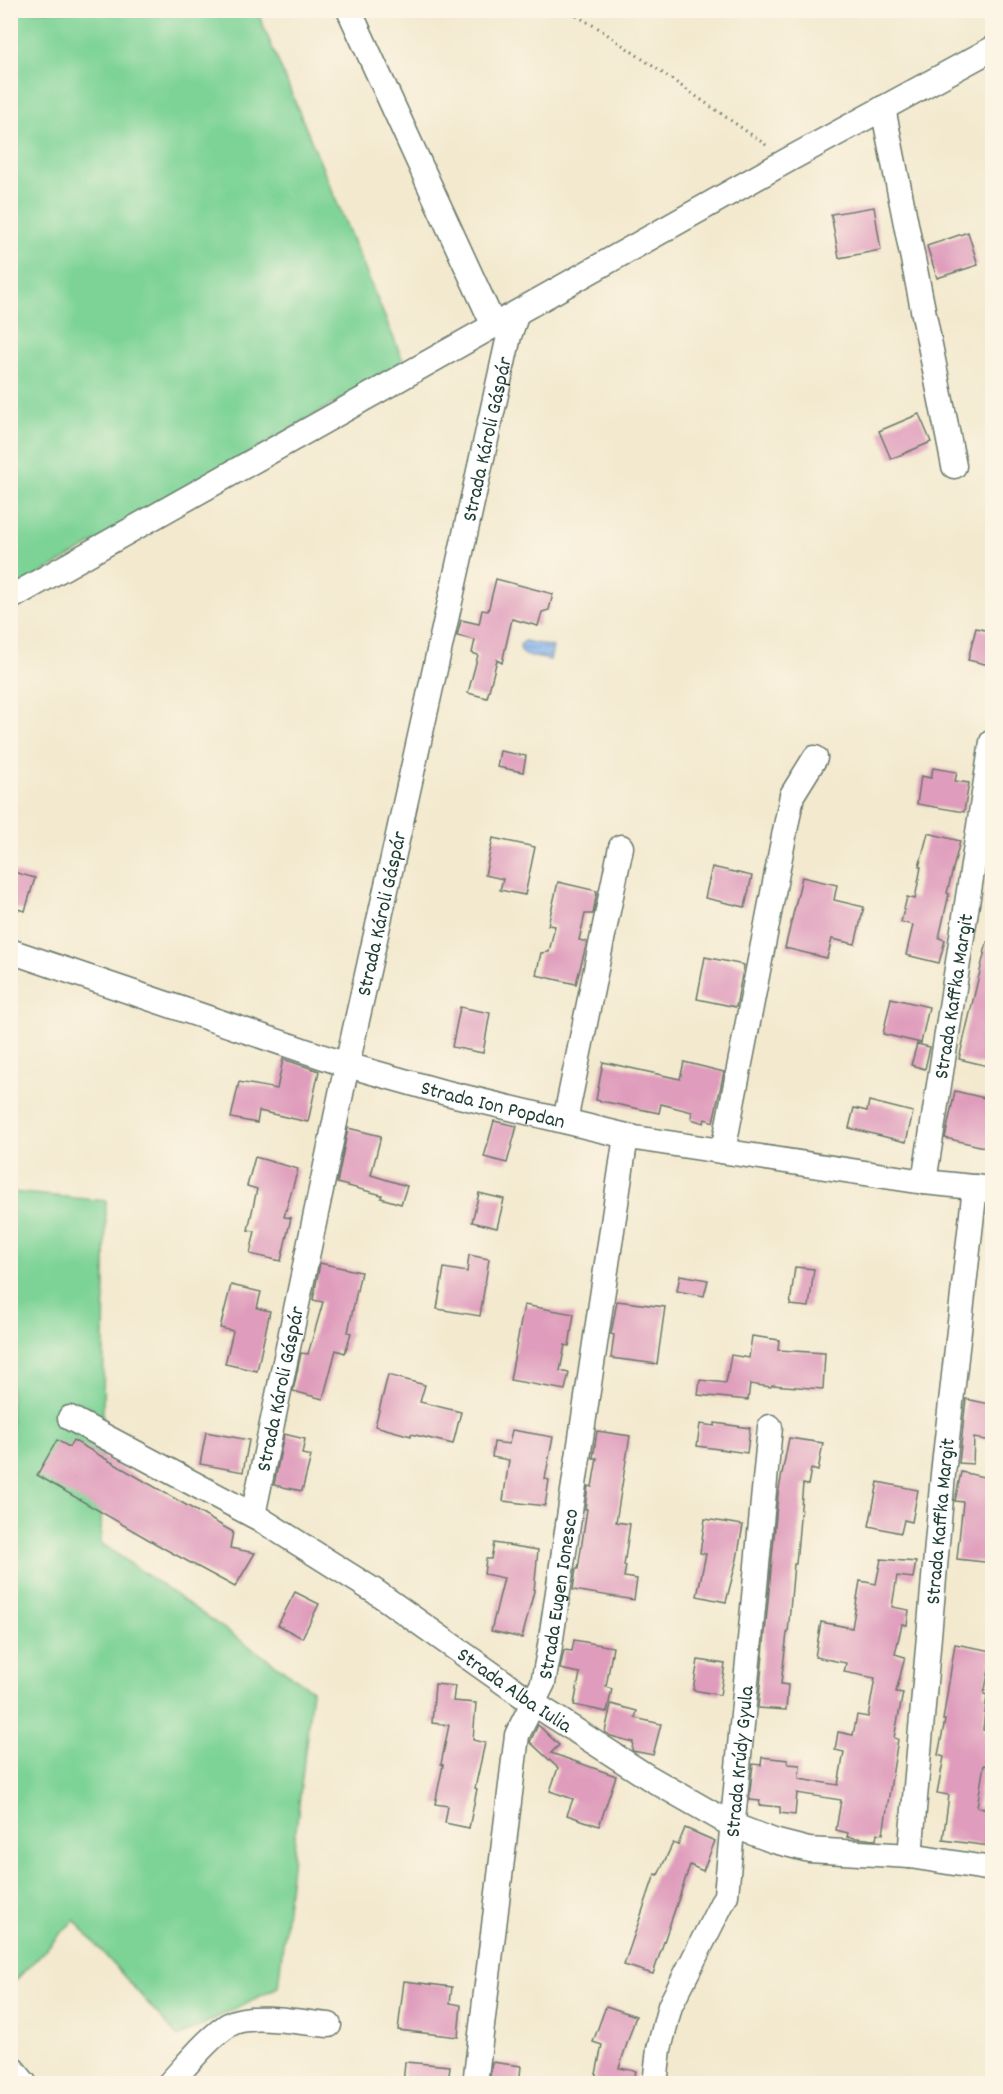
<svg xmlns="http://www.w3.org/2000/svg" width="1003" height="2094" font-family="Dekko,sans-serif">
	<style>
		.green { fill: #7dd396; stroke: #4e8865; stroke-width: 1.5 }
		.water { fill: url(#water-rules); stroke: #517891; stroke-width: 1.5 }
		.building { fill: #df9cbc }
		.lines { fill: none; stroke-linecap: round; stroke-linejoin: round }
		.minor-casing { stroke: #69796a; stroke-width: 27 }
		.path { stroke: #69796a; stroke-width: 3; stroke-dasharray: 1.5 4.5; stroke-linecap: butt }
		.minor { stroke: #fff; stroke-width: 24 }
		.labels { text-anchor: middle; stroke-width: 4.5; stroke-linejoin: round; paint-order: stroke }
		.street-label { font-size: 21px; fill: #1f3d34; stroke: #fcf5e5 }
	</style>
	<defs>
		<pattern id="water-rules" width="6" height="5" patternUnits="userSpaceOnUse" patternTransform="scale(1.5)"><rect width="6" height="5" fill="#83b2ee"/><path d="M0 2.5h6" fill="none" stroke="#6b92c2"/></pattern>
	</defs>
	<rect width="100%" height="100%" fill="#fcf5e5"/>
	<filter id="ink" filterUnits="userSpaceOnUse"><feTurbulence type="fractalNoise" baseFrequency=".0167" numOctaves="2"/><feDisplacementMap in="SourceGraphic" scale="12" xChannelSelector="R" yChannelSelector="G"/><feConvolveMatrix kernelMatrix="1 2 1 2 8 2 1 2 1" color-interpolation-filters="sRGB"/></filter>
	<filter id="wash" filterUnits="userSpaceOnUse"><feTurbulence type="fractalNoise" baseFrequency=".008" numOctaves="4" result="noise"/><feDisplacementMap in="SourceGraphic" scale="24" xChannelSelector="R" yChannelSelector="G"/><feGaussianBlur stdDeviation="1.35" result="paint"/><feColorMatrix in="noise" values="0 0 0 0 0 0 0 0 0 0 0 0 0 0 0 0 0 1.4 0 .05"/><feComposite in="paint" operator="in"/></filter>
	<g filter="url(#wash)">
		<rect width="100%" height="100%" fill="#f3e9cf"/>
		<g class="green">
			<path d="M 11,11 L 257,11 L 404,363 L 11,591 Z"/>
			<path d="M 11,1192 L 106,1201 L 101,1543 L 312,1690 L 278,1987 L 178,2037 L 74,1920 L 11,1985 Z"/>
		</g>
		<path class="water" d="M 525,641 L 553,647 L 550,660 L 525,655 L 521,651 L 520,645 Z"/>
		<g id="blocks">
			<g class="building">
				<path d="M 874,207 L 881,250 L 839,258 L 831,214 Z"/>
				<path d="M 968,232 L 978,265 L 937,278 L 927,246 Z"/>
				<path d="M 919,414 L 931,442 L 891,459 L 879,431 Z"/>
				<path d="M 496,579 L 553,594 L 549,610 L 542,612 L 538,626 L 512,619 L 502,663 L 497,660 L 487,698 L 468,693 L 478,655 L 472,653 L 475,640 L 457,636 L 461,620 L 479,624 L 482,610 L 488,611 Z"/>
				<path d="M 976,628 L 993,632 L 993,666 L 968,660 Z"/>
				<path d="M 500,751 L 526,756 L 523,772 L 497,767 Z"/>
				<path d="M 933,768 L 957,772 L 955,781 L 969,783 L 964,812 L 917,804 L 921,776 L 931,778 Z"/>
				<path d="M 928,833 L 960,841 L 947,893 L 949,894 L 939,938 L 945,940 L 939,963 L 906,955 L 913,925 L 901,922 L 907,897 L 915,899 L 921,867 L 919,867 Z"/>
				<path d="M 493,838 L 535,847 L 525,895 L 500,890 L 503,879 L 485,875 Z"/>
				<path d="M 712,867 L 752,876 L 745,907 L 705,898 Z"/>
				<path d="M 10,871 L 35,878 L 25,911 L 10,907 Z"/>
				<path d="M 802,877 L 837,885 L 834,900 L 864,907 L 855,944 L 832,939 L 827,958 L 785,948 Z"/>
				<path d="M 558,882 L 597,891 L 593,914 L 585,914 L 579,940 L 587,942 L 576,984 L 536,975 L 541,953 L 549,952 L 555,926 L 548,925 Z"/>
				<path d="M 987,942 L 993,943 L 993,1046 L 988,1066 L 959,1059 Z"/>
				<path d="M 705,957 L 744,965 L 736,1007 L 697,999 Z"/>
				<path d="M 891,998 L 929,1007 L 921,1043 L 883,1034 Z"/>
				<path d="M 460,1007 L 490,1013 L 483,1053 L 452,1047 Z"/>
				<path d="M 917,1044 L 930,1047 L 925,1069 L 911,1065 Z"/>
				<path d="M 283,1059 L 319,1071 L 308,1122 L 259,1111 L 257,1123 L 231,1118 L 239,1082 L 277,1089 Z"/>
				<path d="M 603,1062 L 680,1079 L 684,1062 L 724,1072 L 713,1122 L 705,1119 L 704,1123 L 691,1119 L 692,1112 L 661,1104 L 659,1113 L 596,1100 Z"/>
				<path d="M 955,1091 L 993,1100 L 993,1149 L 945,1138 Z"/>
				<path d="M 869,1101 L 913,1112 L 906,1142 L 849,1128 L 854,1108 L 867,1111 Z"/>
				<path d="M 494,1121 L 517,1126 L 507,1163 L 484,1157 Z"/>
				<path d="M 348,1128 L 381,1136 L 371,1175 L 407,1186 L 401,1204 L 381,1198 L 382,1195 L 337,1183 Z"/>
				<path d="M 255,1157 L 298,1169 L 284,1217 L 291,1218 L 281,1261 L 250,1254 L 255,1231 L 248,1230 L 257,1189 L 247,1186 Z"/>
				<path d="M 479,1193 L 504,1199 L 497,1228 L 472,1222 Z"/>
				<path d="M 469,1255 L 489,1259 L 480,1316 L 437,1309 L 444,1268 L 467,1272 Z"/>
				<path d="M 320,1263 L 361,1272 L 348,1332 L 351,1333 L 345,1353 L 336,1350 L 323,1399 L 293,1391 L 301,1353 L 308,1354 L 323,1302 L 313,1300 Z"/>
				<path d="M 795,1267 L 814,1269 L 809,1307 L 790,1305 Z"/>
				<path d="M 680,1275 L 708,1280 L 704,1296 L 677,1291 Z"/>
				<path d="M 231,1285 L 261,1292 L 257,1308 L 270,1311 L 257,1371 L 225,1364 L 233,1331 L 220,1328 Z"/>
				<path d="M 617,1301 L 665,1307 L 657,1364 L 611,1358 L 614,1335 L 611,1334 Z"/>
				<path d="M 524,1305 L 574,1314 L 569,1346 L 565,1345 L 560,1371 L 569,1373 L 565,1390 L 510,1380 Z"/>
				<path d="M 752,1336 L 779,1340 L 778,1350 L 825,1353 L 823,1389 L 772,1385 L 771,1387 L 750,1384 L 748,1400 L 698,1395 L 700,1380 L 726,1383 L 731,1355 L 749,1358 Z"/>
				<path d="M 388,1375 L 425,1385 L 420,1402 L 461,1412 L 453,1444 L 411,1434 L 411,1436 L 375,1426 Z"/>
				<path d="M 966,1399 L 990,1404 L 989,1410 L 993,1411 L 993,1441 L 974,1438 L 973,1464 L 959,1463 Z"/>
				<path d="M 715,1423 L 750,1428 L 747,1453 L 697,1446 L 700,1424 L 715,1426 Z"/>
				<path d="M 512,1430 L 553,1437 L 545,1479 L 549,1480 L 545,1506 L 503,1501 L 509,1460 L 492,1457 L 494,1442 L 509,1444 Z"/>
				<path d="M 597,1431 L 630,1436 L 616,1522 L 630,1524 L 624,1566 L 626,1566 L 624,1577 L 637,1579 L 634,1600 L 573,1590 L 576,1569 L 578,1569 L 587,1509 L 585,1509 L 588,1486 L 592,1487 L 597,1458 L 593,1458 Z"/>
				<path d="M 206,1432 L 249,1440 L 243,1472 L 200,1464 Z"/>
				<path d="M 284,1434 L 305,1439 L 302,1454 L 311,1456 L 302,1491 L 274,1485 Z"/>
				<path d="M 789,1438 L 823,1443 L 818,1471 L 811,1469 L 808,1485 L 803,1484 L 796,1564 L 794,1564 L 788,1633 L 787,1633 L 781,1684 L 788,1685 L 786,1710 L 758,1708 L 778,1494 Z"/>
				<path d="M 57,1440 L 69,1447 L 73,1440 L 233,1532 L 230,1548 L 255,1553 L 235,1587 L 165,1549 L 37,1475 Z"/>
				<path d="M 961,1472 L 993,1479 L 993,1563 L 957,1559 L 963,1502 L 955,1501 Z"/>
				<path d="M 878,1482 L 918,1490 L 912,1522 L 904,1520 L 901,1533 L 869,1526 Z"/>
				<path d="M 705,1519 L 743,1525 L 737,1559 L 726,1602 L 697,1596 L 706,1554 L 700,1553 Z"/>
				<path d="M 494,1543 L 538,1550 L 534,1591 L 522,1638 L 491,1631 L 504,1578 L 484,1574 L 486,1559 L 491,1559 Z"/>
				<path d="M 881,1559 L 916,1562 L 913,1578 L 897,1576 L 892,1607 L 909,1610 L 907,1625 L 902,1624 L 895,1654 L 905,1657 L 896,1692 L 903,1693 L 894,1738 L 898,1739 L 883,1834 L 877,1833 L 876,1840 L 847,1837 L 848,1833 L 836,1830 L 841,1800 L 797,1793 L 795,1815 L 780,1813 L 780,1807 L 759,1805 L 760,1801 L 749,1800 L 753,1764 L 761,1765 L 762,1757 L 788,1760 L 788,1764 L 800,1765 L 799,1779 L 838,1785 L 844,1752 L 835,1750 L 838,1732 L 853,1735 L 857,1715 L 868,1717 L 875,1678 L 844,1672 L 846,1663 L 815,1657 L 821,1622 L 852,1628 L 860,1581 L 876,1584 Z"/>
				<path d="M 295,1592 L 319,1604 L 302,1638 L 278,1625 Z"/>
				<path d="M 574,1640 L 613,1647 L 606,1687 L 612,1689 L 607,1712 L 574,1705 L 580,1673 L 560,1669 L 564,1650 L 572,1651 Z"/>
				<path d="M 955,1644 L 993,1651 L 984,1694 L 987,1695 L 983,1730 L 991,1732 L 990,1738 L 993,1739 L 993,1767 L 984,1765 L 977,1807 L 993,1809 L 990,1846 L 943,1840 L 949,1795 L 937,1793 L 944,1757 L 938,1755 L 945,1720 L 943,1720 Z"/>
				<path d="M 698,1660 L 725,1664 L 720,1695 L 693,1690 Z"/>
				<path d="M 435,1684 L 455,1686 L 453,1701 L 476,1703 L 473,1740 L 485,1743 L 475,1788 L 477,1789 L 469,1828 L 445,1823 L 448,1806 L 435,1804 L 443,1765 L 441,1764 L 449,1725 L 432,1723 Z"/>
				<path d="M 611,1704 L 637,1711 L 635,1718 L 661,1724 L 653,1755 L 633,1751 L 632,1750 L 633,1742 L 611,1736 L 605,1732 Z"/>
				<path d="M 538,1725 L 559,1745 L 551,1753 L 616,1776 L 599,1826 L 567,1815 L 573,1799 L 550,1791 L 558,1768 L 530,1742 Z"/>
				<path d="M 685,1828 L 715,1841 L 703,1871 L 690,1865 L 653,1974 L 624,1965 L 655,1874 L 658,1875 L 673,1843 L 678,1845 Z"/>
				<path d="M 404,1981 L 452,1987 L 450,2003 L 461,2005 L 458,2037 L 398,2030 Z"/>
				<path d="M 606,2006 L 636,2016 L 619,2068 L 636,2071 L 633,2084 L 594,2084 L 602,2045 L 593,2042 Z"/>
				<path d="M 405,2062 L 450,2066 L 448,2084 L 403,2084 Z"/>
				<path d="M 492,2062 L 521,2066 L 519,2084 L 489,2084 Z"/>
			</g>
		</g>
	</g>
	<g filter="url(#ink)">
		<use href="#blocks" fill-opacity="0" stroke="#69796a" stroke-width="1.5"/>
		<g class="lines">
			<defs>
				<g id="minor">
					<path d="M 349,10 L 494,326"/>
					<path d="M 883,108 L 954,466"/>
					<path d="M 10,598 L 788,160 L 992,49"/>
					<path id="s1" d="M 10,951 L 347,1065 L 443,1092 L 635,1138 L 924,1182 L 992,1189"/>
					<path d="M 565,1121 L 621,847"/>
					<path d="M 723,1151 L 792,795 L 815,758"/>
					<path id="s2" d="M 924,1182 L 992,742"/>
					<path id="s3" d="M 70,1418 L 260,1519 L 376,1592 L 533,1703 L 648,1777 L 732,1825 L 774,1841 L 809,1850 L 910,1856 L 992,1869"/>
					<path id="s4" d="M 253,1515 L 347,1065 L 509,336 L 517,313"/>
					<path id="s5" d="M 910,1856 L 943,1474 L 975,1187"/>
					<path d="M 10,2066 L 25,2084"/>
					<path d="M 169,2084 C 185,2067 212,2033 232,2023 C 253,2013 305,2023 329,2025"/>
					<path id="s6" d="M 475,2084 L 517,1735 L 543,1683 L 549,1652 L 626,1136"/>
					<path id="s7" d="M 655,2084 L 659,2049 L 670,2006 L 726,1895 L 770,1427"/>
				</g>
			</defs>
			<use href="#minor" class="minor-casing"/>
			<path class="path" d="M 566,10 L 598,28 L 769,147"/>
			<use href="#minor" class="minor"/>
		</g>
	</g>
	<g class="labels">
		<g class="street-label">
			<text dy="7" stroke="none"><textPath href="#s4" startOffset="1101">Strada Károli Gáspár</textPath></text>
			<text dy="7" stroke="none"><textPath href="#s4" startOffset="615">Strada Károli Gáspár</textPath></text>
			<text dy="7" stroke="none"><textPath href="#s2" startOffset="188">Strada Kaffka Margit</textPath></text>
			<text dy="7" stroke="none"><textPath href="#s1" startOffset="507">Strada Ion Popdan</textPath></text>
			<text dy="7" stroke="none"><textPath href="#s4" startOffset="129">Strada Károli Gáspár</textPath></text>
			<text dy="7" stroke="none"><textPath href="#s5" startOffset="336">Strada Kaffka Margit</textPath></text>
			<text dy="7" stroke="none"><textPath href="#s6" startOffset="500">Strada Eugen Ionesco</textPath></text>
			<text dy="7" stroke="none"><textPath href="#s3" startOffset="522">Strada Alba Iulia</textPath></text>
			<text dy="7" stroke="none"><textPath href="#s7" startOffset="338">Strada Krúdy Gyula</textPath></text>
		</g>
	</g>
	<rect width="1003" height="2094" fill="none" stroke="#fcf5e5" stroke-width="36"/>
</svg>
